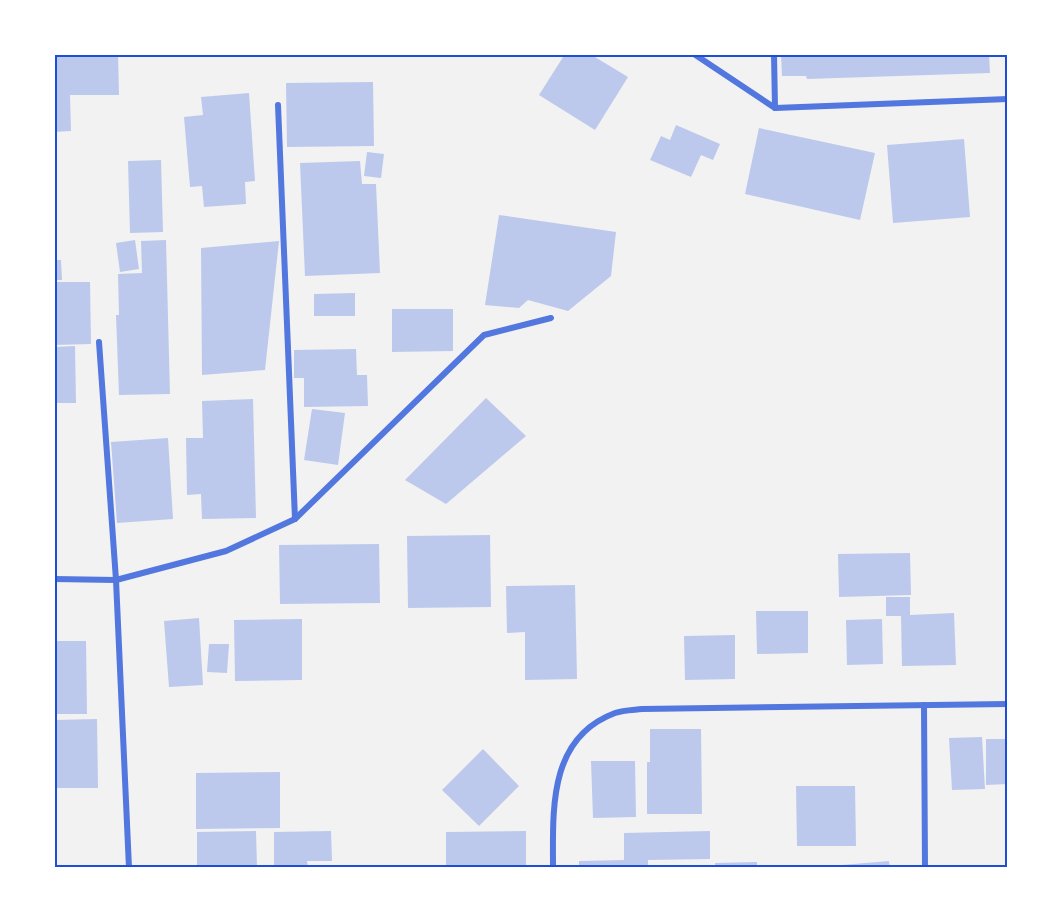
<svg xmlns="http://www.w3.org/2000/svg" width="1062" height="922" font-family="Lato,sans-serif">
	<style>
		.building { fill: #bdc9ec }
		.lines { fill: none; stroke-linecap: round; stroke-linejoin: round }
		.minor { stroke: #5277de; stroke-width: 6 }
		.neatline { fill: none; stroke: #1d4ed8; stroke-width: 2 }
	</style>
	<rect width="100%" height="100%" fill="#f2f2f2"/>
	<g class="building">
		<path d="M 54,54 L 118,54 L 119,95 L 70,95 L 71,131 L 54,132 Z"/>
		<path d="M 565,54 L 590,54 L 628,77 L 595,130 L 539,95 Z"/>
		<path d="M 781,54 L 989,54 L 990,73 L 807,79 L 806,76 L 782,76 Z"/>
		<path d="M 373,82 L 374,146 L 287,147 L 286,83 Z"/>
		<path d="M 249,93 L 255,181 L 245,182 L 246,204 L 204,207 L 202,186 L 190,187 L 184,117 L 203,115 L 201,97 Z"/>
		<path d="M 676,125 L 720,144 L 713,160 L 701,155 L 691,177 L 650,160 L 661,136 L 670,140 Z"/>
		<path d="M 759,128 L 875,153 L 860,220 L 745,194 Z"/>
		<path d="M 964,139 L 970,217 L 893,223 L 887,145 Z"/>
		<path d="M 367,152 L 384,154 L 381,178 L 364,176 Z"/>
		<path d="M 161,160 L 163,232 L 130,233 L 128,161 Z"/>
		<path d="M 360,161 L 362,184 L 376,184 L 380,273 L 305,276 L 300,163 Z"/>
		<path d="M 499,215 L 616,232 L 611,276 L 568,311 L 528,300 L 519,308 L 485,305 Z"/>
		<path d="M 135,240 L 139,269 L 120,272 L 116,243 Z"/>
		<path d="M 166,240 L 170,394 L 119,395 L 116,315 L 119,315 L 118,274 L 142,273 L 141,241 Z"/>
		<path d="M 279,241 L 265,370 L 202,375 L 201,248 Z"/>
		<path d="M 54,260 L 61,260 L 62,280 L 54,280 Z"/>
		<path d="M 54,282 L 90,282 L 91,344 L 54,345 Z"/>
		<path d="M 355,293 L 355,316 L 314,316 L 314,294 Z"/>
		<path d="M 392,309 L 453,309 L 453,351 L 392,352 Z"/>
		<path d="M 75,346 L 76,403 L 54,403 L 54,347 Z"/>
		<path d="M 356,349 L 357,375 L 367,375 L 368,406 L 304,407 L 304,378 L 294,378 L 294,350 Z"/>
		<path d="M 486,398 L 526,436 L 446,504 L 405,480 Z"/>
		<path d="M 253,399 L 256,518 L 202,519 L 201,494 L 187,495 L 186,438 L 203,438 L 202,401 Z"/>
		<path d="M 312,409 L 345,413 L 338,465 L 304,460 Z"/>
		<path d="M 168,438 L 173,519 L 117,523 L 111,442 Z"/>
		<path d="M 490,535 L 491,607 L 408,608 L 407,536 Z"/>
		<path d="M 379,544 L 380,603 L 280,604 L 279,545 Z"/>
		<path d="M 910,553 L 911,595 L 839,597 L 838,554 Z"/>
		<path d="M 575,585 L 577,679 L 525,680 L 525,632 L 507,633 L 506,586 Z"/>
		<path d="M 886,597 L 910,597 L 910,615 L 954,613 L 956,665 L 902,666 L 901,616 L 886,616 Z"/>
		<path d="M 756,611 L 808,611 L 808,653 L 757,654 Z"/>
		<path d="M 199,618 L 203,685 L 169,687 L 164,621 Z"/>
		<path d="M 302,619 L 302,680 L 235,681 L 234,620 Z"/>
		<path d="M 882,619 L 883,664 L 847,665 L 846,620 Z"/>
		<path d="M 735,635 L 735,679 L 685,680 L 684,636 Z"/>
		<path d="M 54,641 L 86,641 L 87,714 L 54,714 Z"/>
		<path d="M 209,644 L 229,644 L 227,673 L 207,672 Z"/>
		<path d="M 97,719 L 98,788 L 54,788 L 54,720 Z"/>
		<path d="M 650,729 L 701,729 L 702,814 L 647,814 L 647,762 L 650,762 Z"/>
		<path d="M 982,737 L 985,789 L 952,790 L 949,738 Z"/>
		<path d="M 986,739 L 1008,739 L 1008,784 L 986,785 Z"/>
		<path d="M 483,749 L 519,786 L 479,826 L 442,790 Z"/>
		<path d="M 591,761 L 635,761 L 636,817 L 593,818 Z"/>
		<path d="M 280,772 L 280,828 L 196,829 L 196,773 Z"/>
		<path d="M 796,786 L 855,786 L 856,846 L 797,846 Z"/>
		<path d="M 256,831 L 257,868 L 197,868 L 197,832 Z"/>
		<path d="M 331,831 L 332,861 L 307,861 L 308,868 L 274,868 L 274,832 Z"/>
		<path d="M 526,831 L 526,868 L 446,868 L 446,832 Z"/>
		<path d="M 710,831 L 710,859 L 648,860 L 648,868 L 579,868 L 579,861 L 624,860 L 624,833 Z"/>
		<path d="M 889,861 L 890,868 L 830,868 L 830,866 Z"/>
		<path d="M 757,862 L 757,868 L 715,868 L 715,863 Z"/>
		<rect x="54" y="865" width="16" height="3"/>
	</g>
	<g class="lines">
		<g class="minor">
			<path d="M 694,54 L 775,108 L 1008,99"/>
			<path d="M 774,54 L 775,108"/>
			<path d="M 278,105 L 295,519"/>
			<path d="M 99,342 L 116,580 L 226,551 L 295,519 L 484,335 L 551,318"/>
			<path d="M 54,579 L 116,580 L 129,868"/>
			<path d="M 924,705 L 925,868"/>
			<path d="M 553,868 C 553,810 548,738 615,713 C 623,710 633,710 642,709 L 1008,704"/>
		</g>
	</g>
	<rect width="1062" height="922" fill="none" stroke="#ffffff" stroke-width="111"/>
	<rect x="56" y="56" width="950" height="810" class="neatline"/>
</svg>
